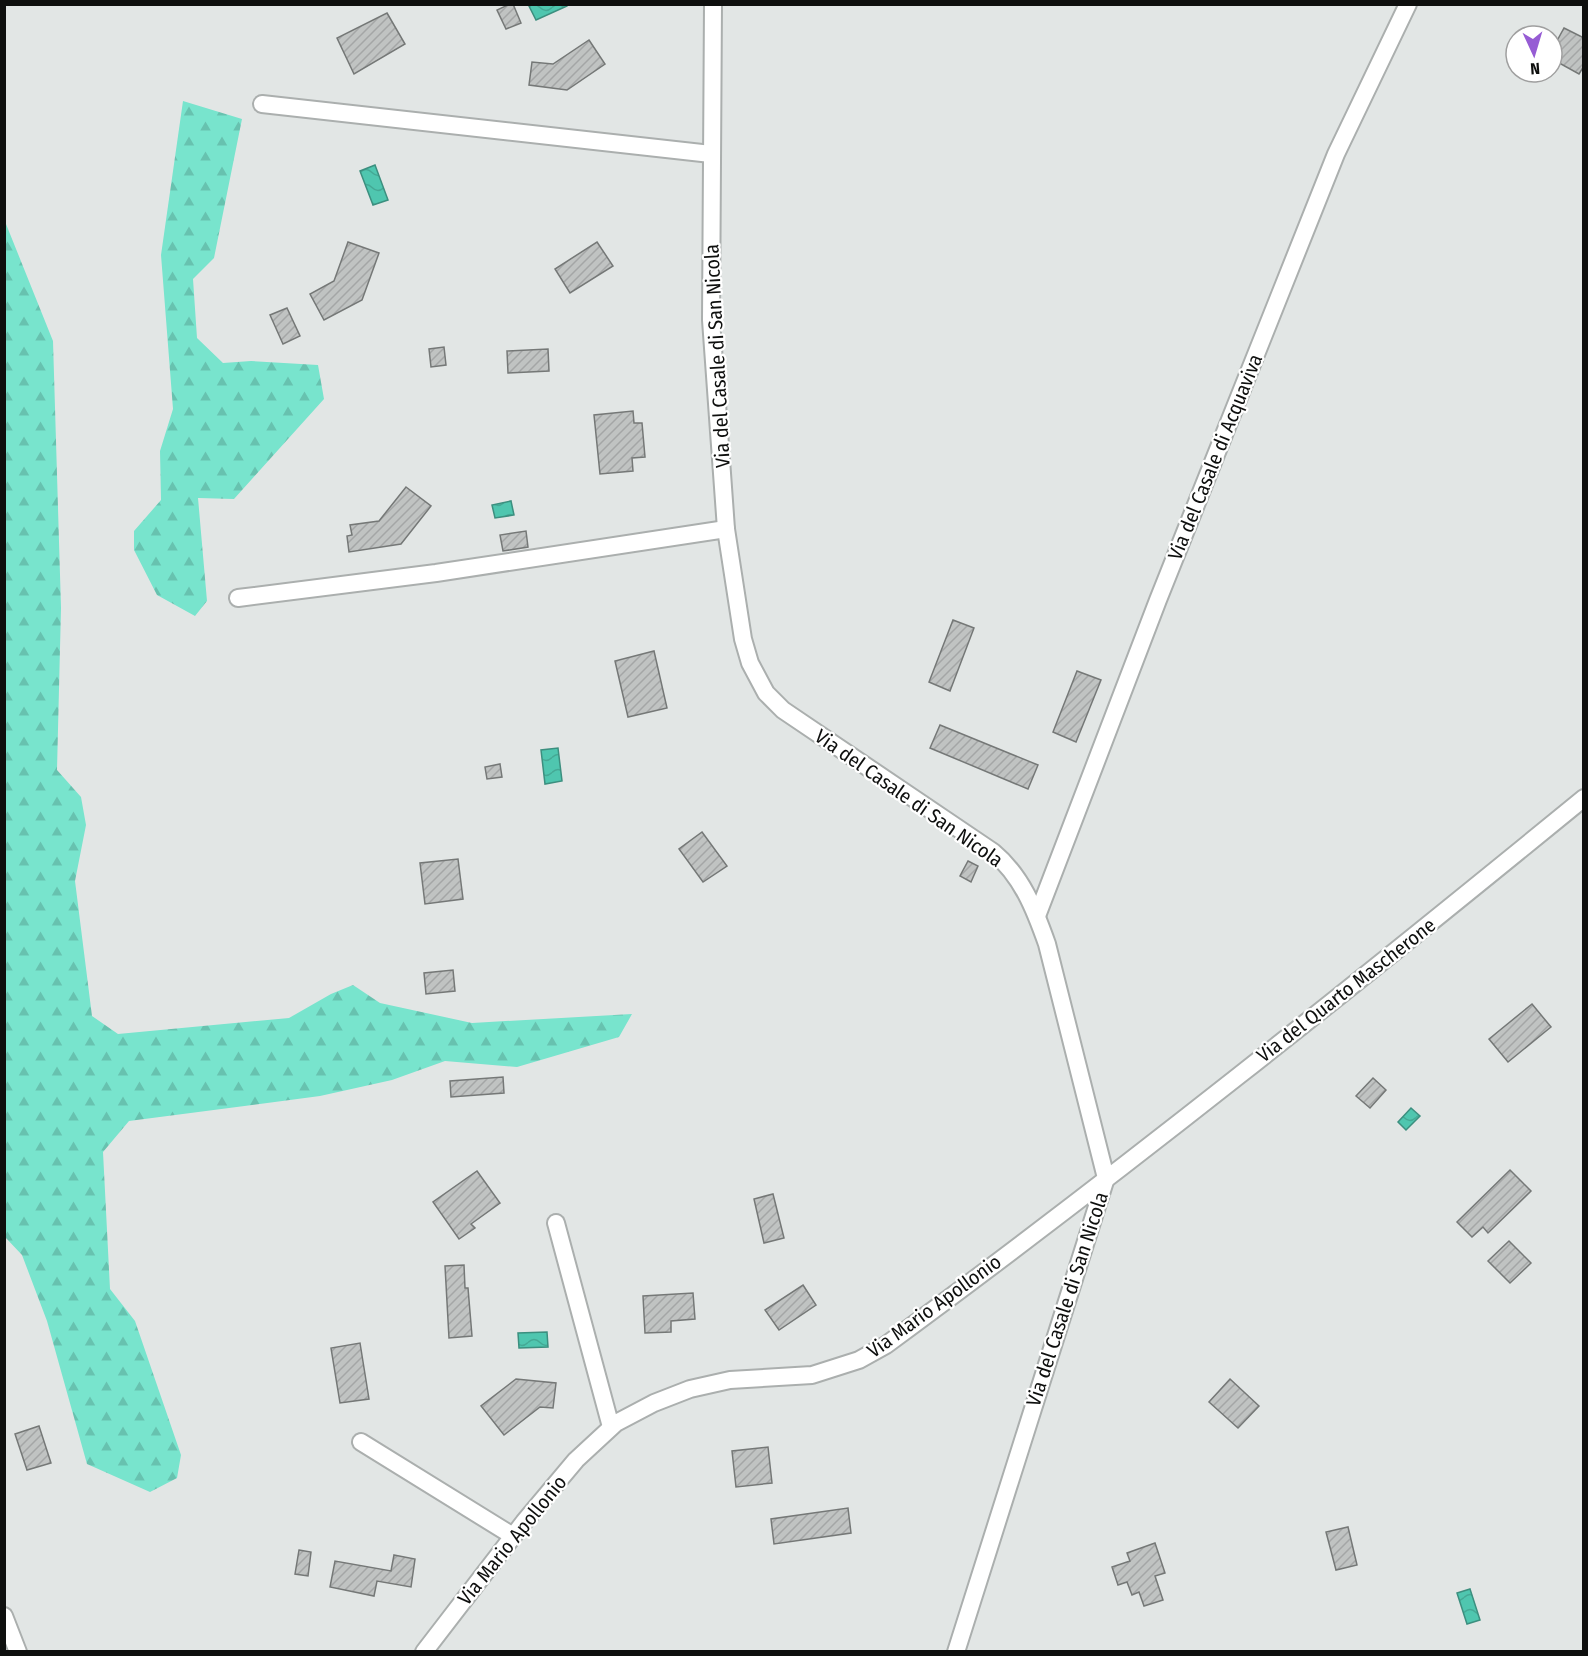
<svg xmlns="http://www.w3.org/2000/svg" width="1588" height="1656" font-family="'Fira Sans Condensed',sans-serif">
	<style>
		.forest { fill: url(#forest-firs) }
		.water { fill: url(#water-waves); stroke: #3c8f7f; stroke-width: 1.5 }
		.building { fill: url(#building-hatch); stroke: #757877; stroke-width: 1.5 }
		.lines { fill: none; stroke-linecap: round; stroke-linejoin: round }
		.minor-casing { stroke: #abafae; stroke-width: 20 }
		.minor { stroke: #fff; stroke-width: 16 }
		.labels { text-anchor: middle; stroke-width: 4.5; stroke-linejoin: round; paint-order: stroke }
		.street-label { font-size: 20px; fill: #0e0f0e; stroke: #fff }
	</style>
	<defs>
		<pattern id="forest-firs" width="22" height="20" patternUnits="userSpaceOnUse" patternTransform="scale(1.5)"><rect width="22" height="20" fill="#78e4cd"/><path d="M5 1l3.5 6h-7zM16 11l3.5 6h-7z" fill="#67c2af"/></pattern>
		<pattern id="water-waves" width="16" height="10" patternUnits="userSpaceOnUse" patternTransform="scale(1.5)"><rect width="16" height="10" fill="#4fc6af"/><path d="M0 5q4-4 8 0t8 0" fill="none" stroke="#44a995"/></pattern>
		<pattern id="building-hatch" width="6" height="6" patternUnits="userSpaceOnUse" patternTransform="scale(1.5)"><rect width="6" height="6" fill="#c0c3c2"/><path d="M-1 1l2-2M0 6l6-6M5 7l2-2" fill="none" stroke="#a4a6a6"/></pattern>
	</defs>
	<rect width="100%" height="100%" fill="#e2e6e5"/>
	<g class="forest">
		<path d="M 183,101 L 242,119 L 214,258 L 193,279 L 197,338 L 223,363 L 251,361 L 318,365 L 324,399 L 234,499 L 198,498 L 207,601 L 195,616 L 157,595 L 134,550 L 134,531 L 161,500 L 160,451 L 173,409 L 161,255 Z"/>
		<path d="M 4,219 L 53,341 L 61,608 L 57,770 L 81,797 L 86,825 L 75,881 L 92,1016 L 118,1034 L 289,1018 L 331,994 L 353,985 L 380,1003 L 472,1023 L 632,1014 L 619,1037 L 517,1067 L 445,1061 L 392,1080 L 320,1096 L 129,1121 L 103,1152 L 110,1289 L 135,1321 L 181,1455 L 177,1478 L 150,1492 L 87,1464 L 47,1321 L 22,1255 L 5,1237 Z"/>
	</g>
	<g class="water">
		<path d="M 533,4 L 567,4 L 567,6 L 536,20 L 529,6 Z"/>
		<path d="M 375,165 L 388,200 L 373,205 L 360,171 Z"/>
		<path d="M 511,501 L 514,515 L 495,518 L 492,505 Z"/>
		<path d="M 558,748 L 562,781 L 545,784 L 541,750 Z"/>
		<path d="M 1411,1108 L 1420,1116 L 1406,1130 L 1398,1122 Z"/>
		<path d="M 547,1332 L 548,1347 L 519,1348 L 518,1333 Z"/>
		<path d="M 1470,1589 L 1480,1620 L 1467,1624 L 1457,1593 Z"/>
	</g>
	<g class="building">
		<path d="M 510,4 L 513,4 L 521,23 L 506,29 L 497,10 Z"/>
		<path d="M 387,13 L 405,44 L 354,74 L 337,38 Z"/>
		<path d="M 1564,28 L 1584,38 L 1584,66 L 1579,74 L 1552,59 L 1552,50 Z"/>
		<path d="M 589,40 L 605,64 L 567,90 L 529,85 L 532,62 L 553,64 Z"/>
		<path d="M 348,242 L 379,253 L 362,300 L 324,320 L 310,294 L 334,281 Z"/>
		<path d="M 597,242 L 613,266 L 570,293 L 555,269 Z"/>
		<path d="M 287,308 L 300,336 L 283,344 L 270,315 Z"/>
		<path d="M 444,347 L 446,365 L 431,367 L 429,349 Z"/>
		<path d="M 548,349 L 549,371 L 508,373 L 507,351 Z"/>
		<path d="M 633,411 L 634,423 L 642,423 L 645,457 L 632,458 L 633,471 L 600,474 L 594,415 Z"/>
		<path d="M 406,487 L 431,506 L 401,544 L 349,552 L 347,536 L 352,535 L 350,525 L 379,521 Z"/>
		<path d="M 526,531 L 528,547 L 503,551 L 500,535 Z"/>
		<path d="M 953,620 L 974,628 L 950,691 L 929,682 Z"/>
		<path d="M 654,651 L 667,708 L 628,717 L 615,661 Z"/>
		<path d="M 1077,671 L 1101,680 L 1076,742 L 1053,732 Z"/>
		<path d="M 940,725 L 1038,765 L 1028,789 L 930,748 Z"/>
		<path d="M 500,764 L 502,777 L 487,779 L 485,767 Z"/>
		<path d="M 702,832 L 727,866 L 703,882 L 679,849 Z"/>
		<path d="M 458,859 L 463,899 L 425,904 L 420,863 Z"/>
		<path d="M 968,861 L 978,866 L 971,882 L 960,876 Z"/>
		<path d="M 453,970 L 455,991 L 426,994 L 424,973 Z"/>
		<path d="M 1532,1004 L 1551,1027 L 1508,1062 L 1489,1039 Z"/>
		<path d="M 503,1077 L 504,1093 L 451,1097 L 450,1081 Z"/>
		<path d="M 1373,1078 L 1386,1090 L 1370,1108 L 1356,1096 Z"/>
		<path d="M 1510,1170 L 1531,1191 L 1488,1233 L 1483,1227 L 1472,1237 L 1457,1222 Z"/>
		<path d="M 477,1171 L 500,1203 L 471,1224 L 475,1228 L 459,1239 L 433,1202 Z"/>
		<path d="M 773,1194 L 784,1238 L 764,1243 L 754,1199 Z"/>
		<path d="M 1509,1241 L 1531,1263 L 1510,1283 L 1488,1261 Z"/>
		<path d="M 464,1265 L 465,1288 L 468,1288 L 472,1336 L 449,1338 L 445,1266 Z"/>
		<path d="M 803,1285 L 816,1305 L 779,1330 L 765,1310 Z"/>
		<path d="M 693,1293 L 695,1319 L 671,1321 L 671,1332 L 645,1333 L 643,1296 Z"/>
		<path d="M 360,1343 L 369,1399 L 340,1403 L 331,1348 Z"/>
		<path d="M 516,1379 L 556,1383 L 553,1408 L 540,1407 L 504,1435 L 481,1406 Z"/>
		<path d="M 1230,1379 L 1259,1406 L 1238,1428 L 1209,1402 Z"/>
		<path d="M 39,1426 L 51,1463 L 27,1470 L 15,1434 Z"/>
		<path d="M 768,1447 L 772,1483 L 736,1487 L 732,1451 Z"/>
		<path d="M 848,1508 L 851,1533 L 774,1544 L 771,1519 Z"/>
		<path d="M 1348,1527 L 1357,1565 L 1336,1570 L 1326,1532 Z"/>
		<path d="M 1155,1543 L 1165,1573 L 1155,1576 L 1163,1600 L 1144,1606 L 1139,1592 L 1132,1595 L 1127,1582 L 1118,1585 L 1112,1567 L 1130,1561 L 1127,1553 Z"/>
		<path d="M 299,1550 L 311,1552 L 308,1576 L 295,1574 Z"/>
		<path d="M 394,1555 L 415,1559 L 411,1587 L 377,1581 L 374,1596 L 330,1587 L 335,1561 L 391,1571 Z"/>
	</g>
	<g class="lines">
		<defs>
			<g id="minor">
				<path d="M 713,4 L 711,320 L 726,529 L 743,639 L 750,663 L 766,693 L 783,710 L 993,852 C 1022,876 1035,910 1047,944 L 1106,1178 L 956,1652"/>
				<path d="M 262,104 L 711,154"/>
				<path d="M 238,598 L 436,573 L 726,529"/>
				<path d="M 1037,916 L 1158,600 L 1336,154 L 1408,4"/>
				<path d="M 556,1223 L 611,1427"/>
				<path d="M 361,1442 L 513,1536"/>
				<path d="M 4,1616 L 18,1652"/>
				<path d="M 424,1652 L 524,1522 L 576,1460 L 616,1423 L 654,1403 L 690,1389 L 730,1380 L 812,1375 L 859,1360 L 886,1345 C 1124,1170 1355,985 1584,798"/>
			</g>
		</defs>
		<use href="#minor" class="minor-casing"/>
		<use href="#minor" class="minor"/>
	</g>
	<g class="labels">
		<g class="street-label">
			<text transform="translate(717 356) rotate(-93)" y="7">Via del Casale di San Nicola</text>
			<text transform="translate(1215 457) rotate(-68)" y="7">Via del Casale di Acquaviva</text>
			<text transform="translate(909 798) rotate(35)" y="7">Via del Casale di San Nicola</text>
			<text transform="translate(1346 990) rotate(-38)" y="7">Via del Quarto Mascherone</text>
			<text transform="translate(1067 1299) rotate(-72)" y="7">Via del Casale di San Nicola</text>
			<text transform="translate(934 1306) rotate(-36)" y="7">Via Mario Apollonio</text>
			<text transform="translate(512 1540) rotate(-51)" y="7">Via Mario Apollonio</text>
		</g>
	</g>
	<rect width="1588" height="1656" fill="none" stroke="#0e0f0e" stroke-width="12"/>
	<g transform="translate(1534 54) rotate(176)"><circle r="28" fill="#ffffff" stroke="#9f9f9f" stroke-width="1.5"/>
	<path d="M0-4.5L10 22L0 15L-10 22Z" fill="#965cd4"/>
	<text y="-9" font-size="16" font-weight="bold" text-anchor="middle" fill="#0e0f0e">N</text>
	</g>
</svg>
